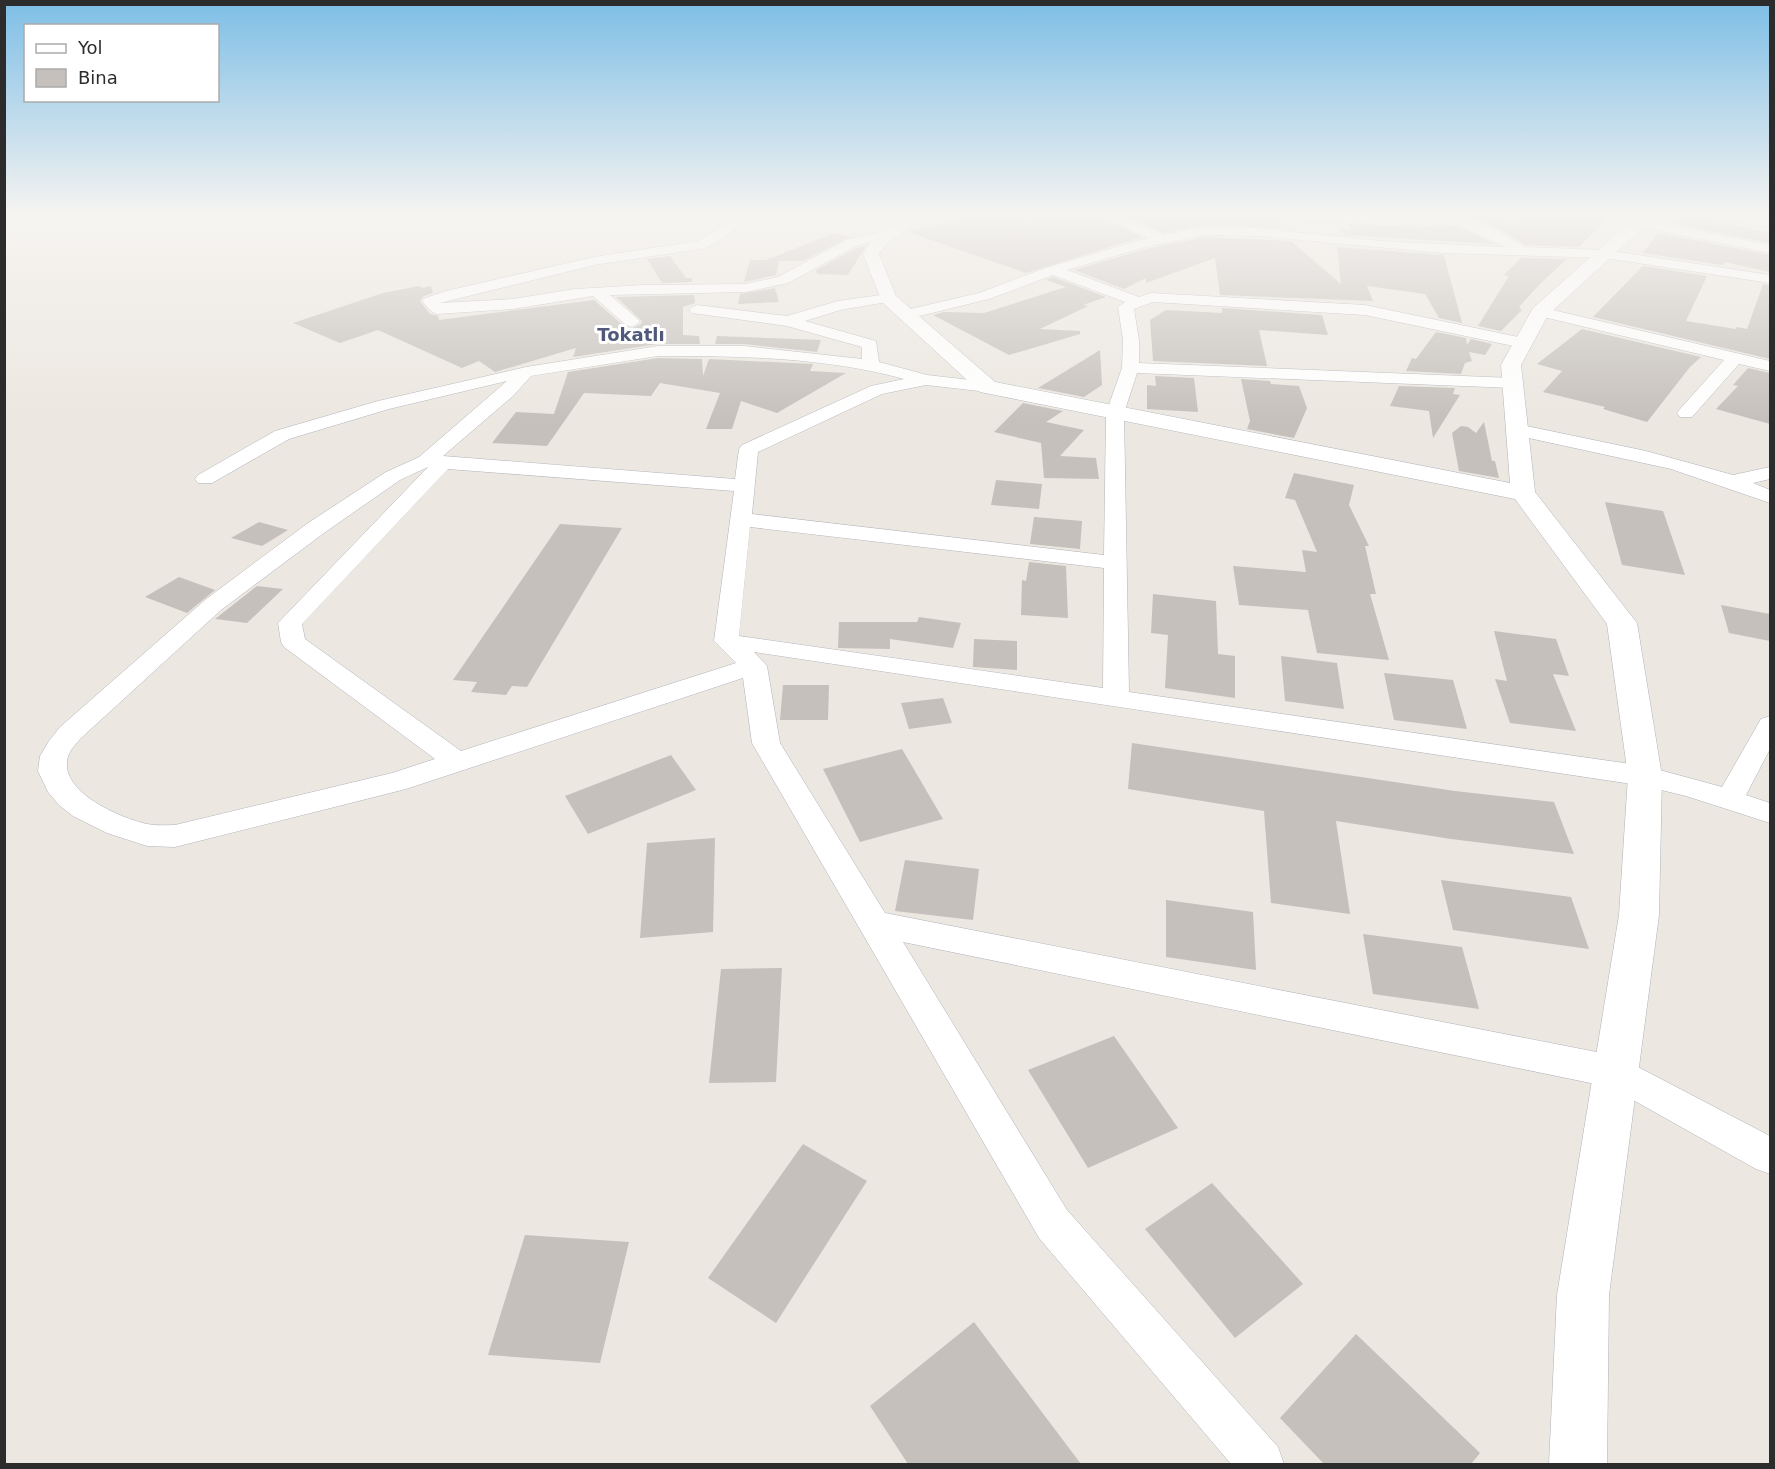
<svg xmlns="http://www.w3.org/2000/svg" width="1775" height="1469" font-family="'DejaVu Sans',sans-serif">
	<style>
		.building { fill: #c5c0bc }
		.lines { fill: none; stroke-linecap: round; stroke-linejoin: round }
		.street-casing { stroke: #b0b3bb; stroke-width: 1 }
		.secondary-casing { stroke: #b0b3bb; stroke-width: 1 }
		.street { fill: #fff; fill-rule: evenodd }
		.secondary { fill: #fff; fill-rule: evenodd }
		.labels { text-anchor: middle; stroke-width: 6; stroke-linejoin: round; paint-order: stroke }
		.far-quarter-label { font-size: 18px; font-weight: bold; fill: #505979; stroke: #fff }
	</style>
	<rect width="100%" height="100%" fill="#ece7e0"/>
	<g class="building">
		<path d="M 987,214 L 1010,214 L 1033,224 L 1035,214 L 1095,214 L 1142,237 L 1026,273 L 908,232 Z"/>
		<path d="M 1122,214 L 1278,214 L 1282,228 L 1205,225 L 1163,233 Z"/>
		<path d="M 1465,214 L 1481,214 L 1514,224 L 1537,214 L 1570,220 L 1573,214 L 1611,214 L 1579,247 L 1525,245 L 1501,230 Z"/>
		<path d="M 1686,215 L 1770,233 L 1770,243 L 1672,223 Z"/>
		<path d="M 1348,224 L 1428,227 L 1456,225 L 1494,244 L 1344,235 L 1341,229 L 1351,230 Z"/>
		<path d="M 834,233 L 850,237 L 803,261 L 779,261 L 776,275 L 744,282 L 750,260 L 766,260 Z"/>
		<path d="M 1658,233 L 1770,255 L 1770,272 L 1725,262 L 1722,265 L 1643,253 Z"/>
		<path d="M 1205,237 L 1291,241 L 1341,284 L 1337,247 L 1444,255 L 1462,323 L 1439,318 L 1425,294 L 1367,286 L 1373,301 L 1220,295 L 1215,258 L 1146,283 L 1146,278 L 1124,289 L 1074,270 L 1146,249 Z"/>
		<path d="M 866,246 L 848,275 L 817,274 L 816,270 L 857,248 Z"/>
		<path d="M 670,256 L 686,278 L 692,278 L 692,282 L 662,283 L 647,259 Z"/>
		<path d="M 1521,258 L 1567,259 L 1541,283 L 1519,307 L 1522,310 L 1501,331 L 1478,326 L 1509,276 L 1504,275 Z"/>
		<path d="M 1643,266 L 1707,276 L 1686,321 L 1736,329 L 1737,327 L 1747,329 L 1763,284 L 1770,285 L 1770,359 L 1593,317 Z"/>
		<path d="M 1053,277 L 1106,297 L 1083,305 L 1088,306 L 1040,329 L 1080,331 L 1080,334 L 1009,355 L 933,315 L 944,312 L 984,313 L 1066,287 L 1046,280 Z"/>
		<path d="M 419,286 L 422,288 L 431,286 L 433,293 L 424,296 L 420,301 L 430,314 L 438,316 L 439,320 L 594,300 L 625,327 L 631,329 L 641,324 L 642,321 L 616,297 L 694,295 L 695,303 L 683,307 L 683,335 L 699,336 L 700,344 L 658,344 L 573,357 L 576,348 L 495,372 L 479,361 L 462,368 L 378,330 L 340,343 L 293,323 L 383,293 Z"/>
		<path d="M 775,288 L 779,302 L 738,304 L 740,294 Z"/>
		<path d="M 1222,308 L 1322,315 L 1328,335 L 1259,330 L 1267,366 L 1153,361 L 1150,320 L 1166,310 L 1222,313 Z"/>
		<path d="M 1582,329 L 1701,357 L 1690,367 L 1647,422 L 1603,409 L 1605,407 L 1543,392 L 1562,371 L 1537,364 Z"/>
		<path d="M 1436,332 L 1466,338 L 1467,345 L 1471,339 L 1492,344 L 1485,355 L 1469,352 L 1472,361 L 1465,363 L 1461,374 L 1406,371 L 1412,358 L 1416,359 Z"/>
		<path d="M 717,336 L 821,340 L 817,352 L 744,344 L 715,344 Z"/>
		<path d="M 1100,350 L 1102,385 L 1084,397 L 1038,388 Z"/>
		<path d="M 658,358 L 702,359 L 703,376 L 709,359 L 813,364 L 810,371 L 846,373 L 777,413 L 741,401 L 732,429 L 706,429 L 720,393 L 660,383 L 651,396 L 584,393 L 547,446 L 492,443 L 516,412 L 554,414 L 568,372 Z"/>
		<path d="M 1748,368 L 1770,373 L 1770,424 L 1716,409 L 1738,386 L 1733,385 Z"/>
		<path d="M 1155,376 L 1194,378 L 1198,412 L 1147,409 L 1147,385 L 1156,386 Z"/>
		<path d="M 1241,379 L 1270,381 L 1271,384 L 1299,386 L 1307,408 L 1294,438 L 1247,429 L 1250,421 Z"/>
		<path d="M 1399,386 L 1455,388 L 1453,394 L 1460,395 L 1433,438 L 1429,411 L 1390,406 Z"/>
		<path d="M 1023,403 L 1063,411 L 1046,422 L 1084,430 L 1060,456 L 1096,458 L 1099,479 L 1044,478 L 1041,443 L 994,432 Z"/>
		<path d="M 1484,422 L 1492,461 L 1495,461 L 1499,478 L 1459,471 L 1452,433 L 1461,426 L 1468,427 L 1476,433 Z"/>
		<path d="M 1294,473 L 1354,485 L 1349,505 L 1369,546 L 1365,546 L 1376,594 L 1370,594 L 1389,660 L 1317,653 L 1308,610 L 1239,605 L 1233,566 L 1306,572 L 1302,550 L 1317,552 L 1295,500 L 1285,498 Z"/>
		<path d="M 996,480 L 1042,484 L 1039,509 L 991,505 Z"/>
		<path d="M 1605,502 L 1663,511 L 1685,575 L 1622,565 Z"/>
		<path d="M 1034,517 L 1082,521 L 1080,549 L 1030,544 Z"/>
		<path d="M 259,522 L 288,530 L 262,546 L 231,538 Z"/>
		<path d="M 560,524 L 622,528 L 527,687 L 512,686 L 506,695 L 471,692 L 477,682 L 453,680 Z"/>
		<path d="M 1029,562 L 1066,566 L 1068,618 L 1021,615 L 1022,580 L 1026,581 Z"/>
		<path d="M 179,577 L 215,590 L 187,613 L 145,597 Z"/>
		<path d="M 257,586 L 283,589 L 247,623 L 215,619 Z"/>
		<path d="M 1153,594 L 1216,601 L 1218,654 L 1235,656 L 1235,698 L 1165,688 L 1168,635 L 1151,633 Z"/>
		<path d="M 1721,605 L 1770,614 L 1770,641 L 1729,633 Z"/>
		<path d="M 919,617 L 961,623 L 953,648 L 890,639 L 890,649 L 838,648 L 839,622 L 917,622 Z"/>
		<path d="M 1494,631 L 1556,639 L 1569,676 L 1553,674 L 1576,731 L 1510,723 L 1495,679 L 1507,681 Z"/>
		<path d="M 974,639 L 1017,641 L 1017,670 L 973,667 Z"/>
		<path d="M 1281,656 L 1337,663 L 1344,709 L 1285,701 Z"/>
		<path d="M 1384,673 L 1453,680 L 1467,729 L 1394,720 Z"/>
		<path d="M 783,685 L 829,685 L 828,720 L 780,720 Z"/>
		<path d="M 943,698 L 952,723 L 909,729 L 901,703 Z"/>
		<path d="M 1132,743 L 1455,791 L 1554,802 L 1574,854 L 1451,839 L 1336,821 L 1350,914 L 1271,903 L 1264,811 L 1128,789 Z"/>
		<path d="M 902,749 L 943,819 L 860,842 L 823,769 Z"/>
		<path d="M 671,755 L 696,790 L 588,834 L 565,796 Z"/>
		<path d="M 715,838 L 713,932 L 640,938 L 647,843 Z"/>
		<path d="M 905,860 L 979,869 L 973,920 L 895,911 Z"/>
		<path d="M 1441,880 L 1571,897 L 1589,949 L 1453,930 Z"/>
		<path d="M 1166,900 L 1253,912 L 1256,970 L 1166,957 Z"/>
		<path d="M 1363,934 L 1462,947 L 1479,1009 L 1373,994 Z"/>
		<path d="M 782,968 L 776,1082 L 709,1083 L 721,969 Z"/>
		<path d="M 1114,1036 L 1178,1128 L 1088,1168 L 1028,1070 Z"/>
		<path d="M 803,1144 L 867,1181 L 776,1323 L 708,1278 Z"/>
		<path d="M 1212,1183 L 1303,1284 L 1235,1338 L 1145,1229 Z"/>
		<path d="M 525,1235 L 629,1242 L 600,1363 L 488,1355 Z"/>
		<path d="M 974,1322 L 1081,1464 L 908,1464 L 870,1406 Z"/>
		<path d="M 1356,1334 L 1480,1453 L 1471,1464 L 1324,1464 L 1280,1418 Z"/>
	</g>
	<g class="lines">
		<defs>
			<g id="street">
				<path d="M 737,214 L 751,214 L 724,238 L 706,248 L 594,265 L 440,303 L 513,299 L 575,289 L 644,285 L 746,284 L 778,277 L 846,240 L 894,228 L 901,232 L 899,235 L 856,246 L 788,283 L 746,292 L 610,295 L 638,319 L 640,322 L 632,327 L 626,325 L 593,296 L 513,309 L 437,314 L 432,312 L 422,301 L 425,298 L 446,291 L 594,257 L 697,241 L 714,232 Z"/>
				<path d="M 1097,214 L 1115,214 L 1163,235 L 1205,227 L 1256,228 L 1381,241 L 1505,247 L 1456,223 L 1428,225 L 1306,220 L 1300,216 L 1362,214 L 1428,217 L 1458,214 L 1500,232 L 1524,247 L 1605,250 L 1770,275 L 1770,283 L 1605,258 L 1443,253 L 1256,236 L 1205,235 L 1145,247 L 1067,270 L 1139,297 L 1151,293 L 1365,305 L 1523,338 L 1531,343 L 1523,348 L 1365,315 L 1153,302 L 1134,309 L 1139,340 L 1139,363 L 1513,378 L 1519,379 L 1522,383 L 1519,387 L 1513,388 L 1137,373 L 1124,413 L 1129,692 L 1645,766 L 1722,787 L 1761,719 L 1770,716 L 1770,749 L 1746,795 L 1770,803 L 1770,823 L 1686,796 L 1645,786 L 754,652 L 767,666 L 780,743 L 885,913 L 1617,1056 L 1770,1136 L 1770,1174 L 1756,1169 L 1610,1087 L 903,942 L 1067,1210 L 1278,1447 L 1284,1464 L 1231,1464 L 1039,1238 L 752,743 L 743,678 L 406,789 L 175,847 L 147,846 L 107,833 L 73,816 L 59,805 L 48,792 L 38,771 L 40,756 L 49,741 L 60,727 L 205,600 L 308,523 L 386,472 L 419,457 L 507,381 L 389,409 L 289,439 L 212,483 L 198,483 L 195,479 L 198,475 L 275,431 L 378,401 L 526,367 L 658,346 L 744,346 L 862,359 L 862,347 L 787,326 L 692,313 L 689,310 L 692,307 L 697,305 L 787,316 L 838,301 L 888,294 L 893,295 L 895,298 L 893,301 L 840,310 L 805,321 L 876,341 L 879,362 L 927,375 L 988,382 L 994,383 L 997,387 L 994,391 L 988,392 L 926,385 L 882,394 L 758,452 L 752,514 L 1104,555 L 1106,413 L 1122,368 L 1123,340 L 1118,307 L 1125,302 L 1053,275 L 989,299 L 907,319 L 899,314 L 902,311 L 979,293 L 1048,267 L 1148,238 ZM 658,356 C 740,356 825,357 904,379 L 871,386 L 742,445 L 739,449 L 735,479 L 443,456 L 513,396 L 531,376 ZM 428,467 L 278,623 L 281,642 L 284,647 L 435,759 L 392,773 L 175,825 C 166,825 156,826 147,824 C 120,818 54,790 69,754 C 71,749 76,744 80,739 L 221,610 L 324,533 L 400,480 ZM 448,469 L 734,491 L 714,641 L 736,663 L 461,751 L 305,639 L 302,624 ZM 750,527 L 1104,568 L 1103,688 L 739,636 Z"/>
				<path d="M 1715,214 L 1742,214 L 1770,220 L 1770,228 L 1721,218 Z"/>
				<path d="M 1636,218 L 1770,245 L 1770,253 L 1631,225 L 1630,222 Z"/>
				<path d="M 1540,307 L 1770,361 L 1770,371 L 1739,364 L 1692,417 L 1680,417 L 1677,413 L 1680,409 L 1724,360 L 1535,315 L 1532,312 Z"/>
				<path d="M 1517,424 L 1646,451 L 1733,475 L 1770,467 L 1770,479 L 1753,483 L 1770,490 L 1770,503 L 1671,469 L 1510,434 L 1508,430 L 1510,426 Z"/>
			</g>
			<path id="secondary" d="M 901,214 L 917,214 C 907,239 892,233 879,254 L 896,296 L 995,382 L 1510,483 L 1501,365 L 1533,308 L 1629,223 L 1634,214 L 1649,214 L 1645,226 L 1548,315 L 1521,365 L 1535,492 L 1637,623 L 1662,776 L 1659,915 L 1609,1295 L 1607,1464 L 1549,1464 L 1557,1295 L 1619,915 L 1628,776 L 1607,624 L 1515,499 L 980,392 L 882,302 L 863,254 L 874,237 L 897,223 Z"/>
		</defs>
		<use href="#street" class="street-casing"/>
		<use href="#secondary" class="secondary-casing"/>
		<use href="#street" class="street"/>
		<use href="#secondary" class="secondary"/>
	</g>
	<linearGradient id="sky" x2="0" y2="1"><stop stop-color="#7dbee6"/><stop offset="0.51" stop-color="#f6f4f1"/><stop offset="1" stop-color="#f6f4f1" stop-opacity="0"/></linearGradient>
	<rect width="1775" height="420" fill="url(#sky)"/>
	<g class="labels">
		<g class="far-quarter-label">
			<text x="631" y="341">Tokatlı</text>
		</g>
	</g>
	<rect width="1775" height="1469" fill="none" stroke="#2c2c2c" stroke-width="12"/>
	<rect x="24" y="24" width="195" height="78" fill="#ffffff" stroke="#ababab" stroke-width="1.5"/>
	<rect x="36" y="44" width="30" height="9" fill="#ffffff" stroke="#ababab" stroke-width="1.5"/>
	<text x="78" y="54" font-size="18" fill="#2c2c2c">Yol</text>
	<rect x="36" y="69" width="30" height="18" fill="#c5c0bc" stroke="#ababab" stroke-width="1.5"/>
	<text x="78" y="84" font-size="18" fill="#2c2c2c">Bina</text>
</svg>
